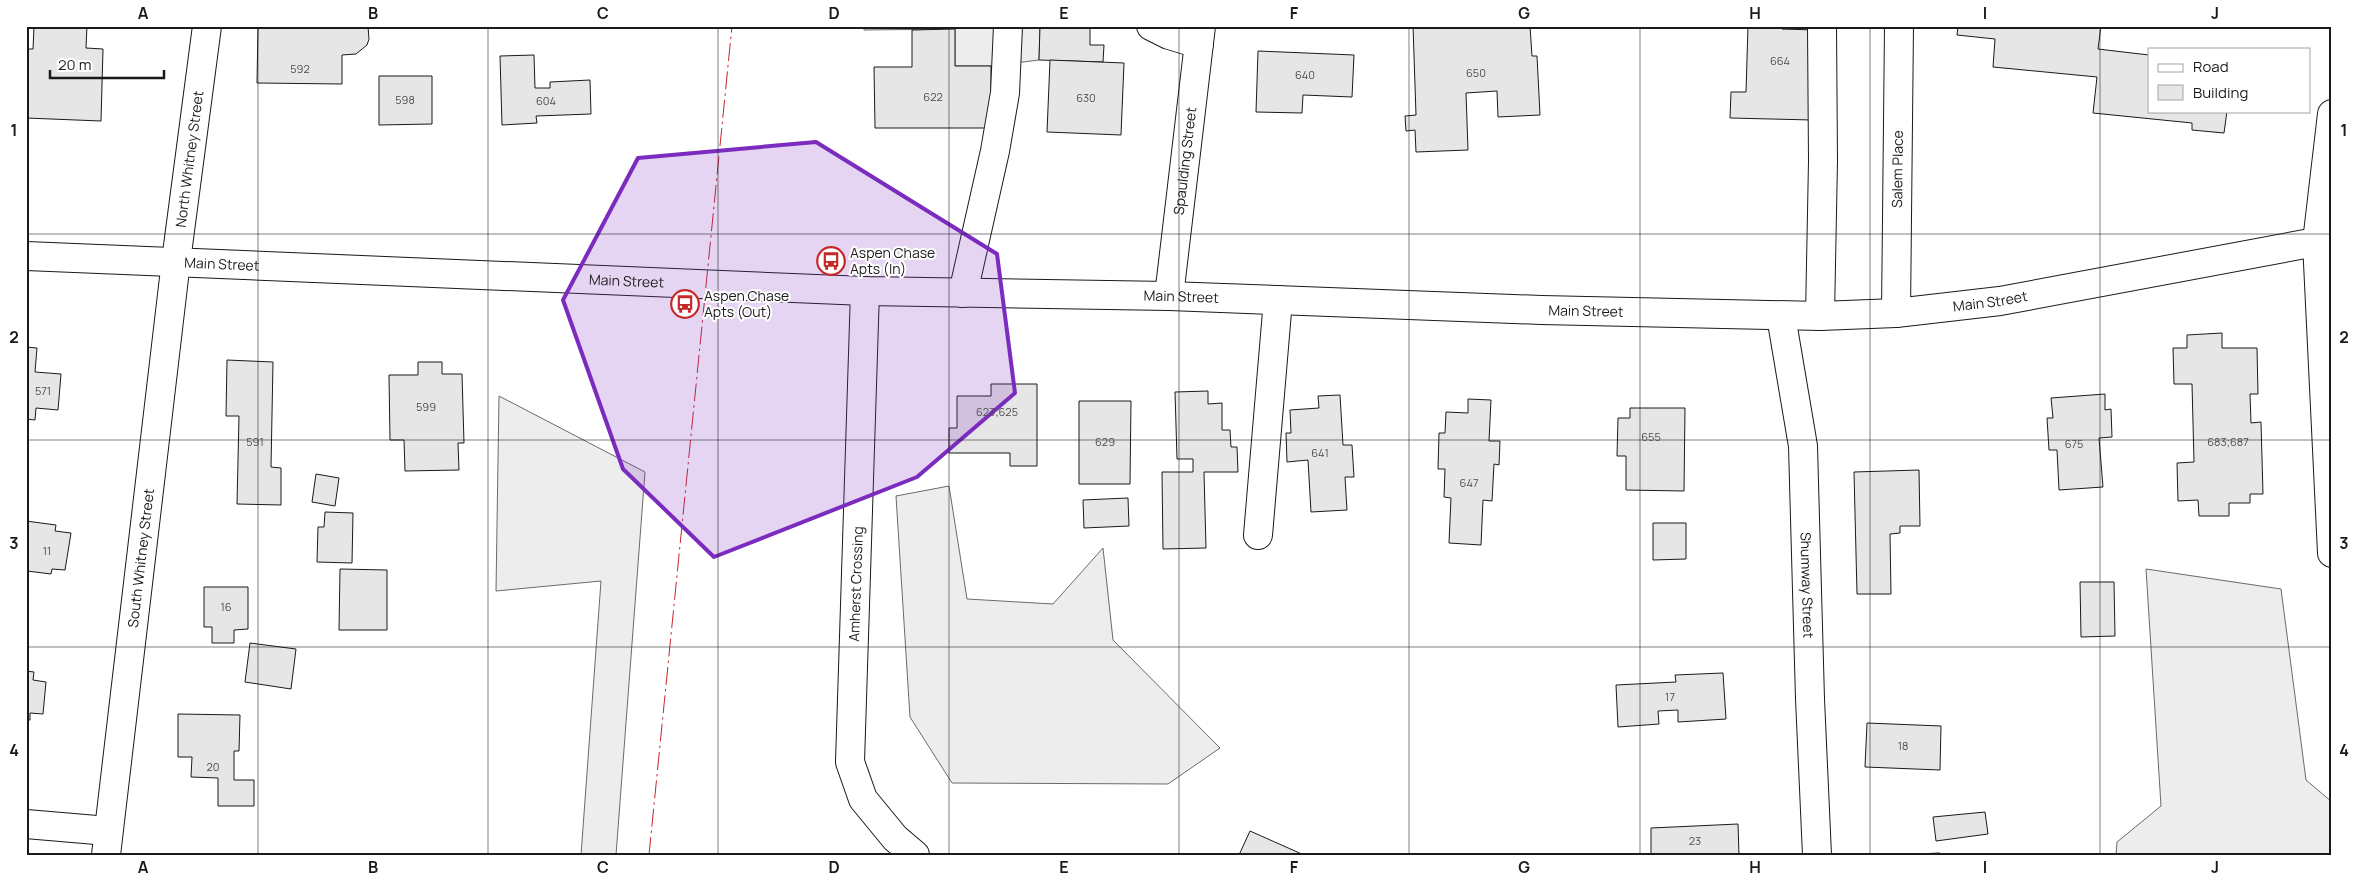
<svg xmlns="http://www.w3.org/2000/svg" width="2358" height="881" font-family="Manrope,sans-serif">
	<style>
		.built { fill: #ededed; stroke: #6a6a6a }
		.building { fill: #e6e6e6; stroke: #1a1a1a }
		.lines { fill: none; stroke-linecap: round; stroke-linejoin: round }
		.minor-casing { stroke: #1a1a1a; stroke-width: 30 }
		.major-casing { stroke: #1a1a1a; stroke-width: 30 }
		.minor { stroke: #fff; stroke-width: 28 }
		.major { stroke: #fff; stroke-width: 28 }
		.power { stroke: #c62828; stroke-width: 1; stroke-dasharray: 18 4 2.5 4; stroke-linecap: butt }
		.marked { fill: #7b2cbf; fill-opacity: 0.2; stroke: #7b2cbf; stroke-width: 4; stroke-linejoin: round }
		.grid { fill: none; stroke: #1a1a1a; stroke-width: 1; stroke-opacity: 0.55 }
		.labels { text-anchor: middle; stroke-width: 4; stroke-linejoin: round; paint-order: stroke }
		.number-label { font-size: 11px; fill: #4d4d4d }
		.street-label { font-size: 14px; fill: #1a1a1a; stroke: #fff }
		.poi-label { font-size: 14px; fill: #1a1a1a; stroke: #fff; text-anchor: start }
		.neatline { fill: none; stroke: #1a1a1a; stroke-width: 2 }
		.grid-label { font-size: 16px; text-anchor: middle; font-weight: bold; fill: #1a1a1a }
	</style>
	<rect width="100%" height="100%" fill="#fff"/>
	<g class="built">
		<path d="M 864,26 L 1040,26 L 1039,60 L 991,66 L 955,66 L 955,29 L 864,30 Z"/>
		<path d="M 499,396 L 645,472 L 616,855 L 581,855 L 601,581 L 496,591 Z"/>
		<path d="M 949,486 L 967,599 L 1053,604 L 1103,548 L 1113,640 L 1220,748 L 1168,784 L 952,783 L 910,717 L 896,496 Z"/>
		<path d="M 2146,569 L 2281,589 L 2306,780 L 2332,802 L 2332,855 L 2116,855 L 2117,842 L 2161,806 Z"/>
	</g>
	<g class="building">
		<path d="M 34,26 L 87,26 L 86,48 L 103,49 L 101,121 L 26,118 L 26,49 L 33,49 Z"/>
		<path d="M 258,26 L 368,26 L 369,39 L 367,45 L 356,54 L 342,55 L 342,84 L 257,83 Z"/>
		<path d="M 1040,26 L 1090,26 L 1090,45 L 1104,45 L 1103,62 L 1039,60 Z"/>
		<path d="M 1413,26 L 1530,26 L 1532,56 L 1537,56 L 1540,115 L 1498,117 L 1497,91 L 1466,93 L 1468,150 L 1416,152 L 1415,130 L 1406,131 L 1405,116 L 1416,115 Z"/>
		<path d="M 1748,26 L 1783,26 L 1782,29 L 1815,30 L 1812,120 L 1730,118 L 1731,92 L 1746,92 Z"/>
		<path d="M 1958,26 L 2101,26 L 2098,49 L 2149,55 L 2149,111 L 2227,111 L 2224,133 L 2192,130 L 2192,123 L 2093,113 L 2097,77 L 1993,67 L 1995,39 L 1957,35 Z"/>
		<path d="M 955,29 L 955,66 L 991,66 L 991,128 L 875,128 L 874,67 L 912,67 L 912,30 Z"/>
		<path d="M 1258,51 L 1354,55 L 1352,97 L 1303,95 L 1302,113 L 1256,112 Z"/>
		<path d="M 534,55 L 535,88 L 550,88 L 550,82 L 590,80 L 591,114 L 536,116 L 537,123 L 502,125 L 500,56 Z"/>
		<path d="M 1050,60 L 1124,63 L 1121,135 L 1047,132 Z"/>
		<path d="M 379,76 L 432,76 L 432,124 L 379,125 Z"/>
		<path d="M 2222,333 L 2222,348 L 2257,348 L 2258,394 L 2250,394 L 2251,423 L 2261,422 L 2263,494 L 2250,494 L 2250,503 L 2229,503 L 2229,516 L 2199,516 L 2198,500 L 2178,501 L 2177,463 L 2194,462 L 2192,384 L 2174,384 L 2173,348 L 2187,348 L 2187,335 Z"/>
		<path d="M 26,347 L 37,348 L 35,372 L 61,374 L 58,410 L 36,408 L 35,420 L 26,419 Z"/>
		<path d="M 227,360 L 273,362 L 271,467 L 281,468 L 281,505 L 237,504 L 239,416 L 226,416 Z"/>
		<path d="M 418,362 L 442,362 L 442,374 L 462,374 L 464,443 L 458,443 L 459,470 L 405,471 L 404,440 L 390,440 L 389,375 L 418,375 Z"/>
		<path d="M 991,384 L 1037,384 L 1037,466 L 1010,466 L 1010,453 L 949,453 L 949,428 L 957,428 L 957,396 L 991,396 Z"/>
		<path d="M 1208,391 L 1208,404 L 1222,403 L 1222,430 L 1230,430 L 1231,447 L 1237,447 L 1238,472 L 1204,472 L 1206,548 L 1163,549 L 1162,472 L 1193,472 L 1193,459 L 1177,459 L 1175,392 Z"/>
		<path d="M 2105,394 L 2105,410 L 2111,409 L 2112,437 L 2099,438 L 2103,487 L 2059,490 L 2057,450 L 2049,450 L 2047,418 L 2053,418 L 2051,398 Z"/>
		<path d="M 1340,395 L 1343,445 L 1352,445 L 1354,477 L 1345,477 L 1347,510 L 1311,512 L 1308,460 L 1287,462 L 1286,433 L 1291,433 L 1290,410 L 1319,408 L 1318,396 Z"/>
		<path d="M 1468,399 L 1491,400 L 1489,441 L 1500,441 L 1499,465 L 1494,464 L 1492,501 L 1483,500 L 1481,545 L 1449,543 L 1451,498 L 1444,497 L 1445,469 L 1438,469 L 1439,433 L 1445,433 L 1446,412 L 1468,413 Z"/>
		<path d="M 1079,401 L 1131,401 L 1130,484 L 1079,484 Z"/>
		<path d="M 1630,408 L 1685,408 L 1684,491 L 1626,490 L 1626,456 L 1617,456 L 1618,418 L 1630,418 Z"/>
		<path d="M 1919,470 L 1920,526 L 1900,526 L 1900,533 L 1890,534 L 1891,594 L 1857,594 L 1854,472 Z"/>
		<path d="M 316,474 L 339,478 L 335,506 L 312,502 Z"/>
		<path d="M 1128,498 L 1129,526 L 1084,528 L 1083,500 Z"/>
		<path d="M 325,512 L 353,513 L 352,563 L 317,562 L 318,527 L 324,527 Z"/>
		<path d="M 26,521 L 56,525 L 55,531 L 71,533 L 65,570 L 52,569 L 51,574 L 27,571 L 26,580 Z"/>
		<path d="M 1653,523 L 1686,523 L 1686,559 L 1653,560 Z"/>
		<path d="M 340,569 L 387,570 L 387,630 L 339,630 Z"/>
		<path d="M 2080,582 L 2114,582 L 2115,636 L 2081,637 Z"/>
		<path d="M 204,587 L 248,587 L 248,629 L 234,630 L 234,643 L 212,643 L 212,627 L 204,627 Z"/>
		<path d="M 250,643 L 296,649 L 291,689 L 245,682 Z"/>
		<path d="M 26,671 L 34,672 L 33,680 L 46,682 L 43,714 L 30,713 L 30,720 L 26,720 Z"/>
		<path d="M 1723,673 L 1726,719 L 1678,722 L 1678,710 L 1658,711 L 1659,724 L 1618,727 L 1616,685 L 1676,682 L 1675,675 Z"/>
		<path d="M 178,714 L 240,715 L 239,751 L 234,751 L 234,780 L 254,780 L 254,806 L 218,806 L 218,778 L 191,777 L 192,757 L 178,757 Z"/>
		<path d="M 1867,723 L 1941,726 L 1940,770 L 1865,767 Z"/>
		<path d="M 1985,812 L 1988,834 L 1936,841 L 1933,817 Z"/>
		<path d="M 1738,824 L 1739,855 L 1651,855 L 1651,828 Z"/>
		<path d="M 1250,831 L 1304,855 L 1239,855 Z"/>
		<path d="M 1940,853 L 1940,855 L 1892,855 Z"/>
	</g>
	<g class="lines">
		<defs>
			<g id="minor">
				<path d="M 1151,26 L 1169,35 L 1199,44"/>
				<path d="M 2332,114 L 2317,242 L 2332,553"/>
				<path d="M 865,291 L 850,762 L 863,799 L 895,838 L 915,855"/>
				<path d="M 963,293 L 995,151 L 1005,93 L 1008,26"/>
				<path id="s1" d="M 1169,296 L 1201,26"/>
				<path id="s2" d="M 1896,313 L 1899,26"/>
				<path id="s3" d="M 1781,316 L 1803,446 L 1810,699 L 1817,855"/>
				<path d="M 1820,316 L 1823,161 L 1822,26"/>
				<path d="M 1258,535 L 1278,300"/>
				<path d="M 26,824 L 108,831"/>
				<path id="s4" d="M 106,855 L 176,261 L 207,26"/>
			</g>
			<g id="major">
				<path id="s5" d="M 26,256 L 865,291 L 1169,296 L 1541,310 L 1820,316 L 1896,313 L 2000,301 L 2332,239"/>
			</g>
		</defs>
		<use href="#minor" class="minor-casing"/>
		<use href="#major" class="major-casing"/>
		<use href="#minor" class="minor"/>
		<use href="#major" class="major"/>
		<path class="power" d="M 649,855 L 732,26"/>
	</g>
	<path class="marked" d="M 816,142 L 997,254 L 1015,393 L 917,477 L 714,557 L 623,469 L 563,300 L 638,158 Z"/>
	<path class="grid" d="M 258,26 L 258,855M 488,26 L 488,855M 718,26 L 718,855M 949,26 L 949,855M 1179,26 L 1179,855M 1409,26 L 1409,855M 1640,26 L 1640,855M 1870,26 L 1870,855M 2100,26 L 2100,855M 26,234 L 2332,234M 26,440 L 2332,440M 26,647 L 2332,647"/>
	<defs>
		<symbol id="bus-ring" viewBox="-11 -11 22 22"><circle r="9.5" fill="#fff" stroke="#c62828" stroke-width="1.5"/><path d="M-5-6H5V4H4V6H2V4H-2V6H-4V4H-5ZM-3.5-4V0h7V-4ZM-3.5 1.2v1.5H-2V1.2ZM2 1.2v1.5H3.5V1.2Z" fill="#c62828"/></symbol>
	</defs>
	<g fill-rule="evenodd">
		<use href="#bus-ring" x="815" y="245" width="32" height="32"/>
		<use href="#bus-ring" x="669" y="288" width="32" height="32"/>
	</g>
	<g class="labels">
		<g class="number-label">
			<text x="1780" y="65">664</text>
			<text x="300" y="73">592</text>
			<text x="1476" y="77">650</text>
			<text x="1305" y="79">640</text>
			<text x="933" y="101">622</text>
			<text x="1086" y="102">630</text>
			<text x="405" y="104">598</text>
			<text x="546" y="105">604</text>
			<text x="43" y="395">571</text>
			<text x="426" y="411">599</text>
			<text x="997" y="416">623;625</text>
			<text x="1651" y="441">655</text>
			<text x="255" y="446">591</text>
			<text x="1105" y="446">629</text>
			<text x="2228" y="446">683;687</text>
			<text x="2074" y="448">675</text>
			<text x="1320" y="457">641</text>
			<text x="1469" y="487">647</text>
			<text x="47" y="555">11</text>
			<text x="226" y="611">16</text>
			<text x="1670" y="701">17</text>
			<text x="1903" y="750">18</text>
			<text x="213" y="771">20</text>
			<text x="1695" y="845">23</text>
		</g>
		<g class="street-label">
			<text dy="5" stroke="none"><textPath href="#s4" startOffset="701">North Whitney Street</textPath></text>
			<text dy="5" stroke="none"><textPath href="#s1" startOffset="136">Spaulding Street</textPath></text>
			<text dy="5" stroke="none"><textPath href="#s2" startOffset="144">Salem Place</textPath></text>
			<text dy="5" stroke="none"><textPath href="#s5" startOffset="196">Main Street</textPath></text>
			<text dy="5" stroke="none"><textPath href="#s5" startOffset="601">Main Street</textPath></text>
			<text dy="5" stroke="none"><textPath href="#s5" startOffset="1156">Main Street</textPath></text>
			<text dy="5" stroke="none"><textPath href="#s5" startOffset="1966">Main Street</textPath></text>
			<text dy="5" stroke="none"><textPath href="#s5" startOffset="1561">Main Street</textPath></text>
			<text dy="5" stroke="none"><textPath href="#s4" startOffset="299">South Whitney Street</textPath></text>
			<text transform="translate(856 584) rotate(-88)" y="5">Amherst Crossing</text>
			<text dy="5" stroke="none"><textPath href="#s3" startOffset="271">Shumway Street</textPath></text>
		</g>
		<g class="poi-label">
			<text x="850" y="258">Aspen Chase<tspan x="850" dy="16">Apts (In)</tspan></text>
			<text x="704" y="301">Aspen Chase<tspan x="704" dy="16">Apts (Out)</tspan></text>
		</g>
	</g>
	<rect width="2358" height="881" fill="none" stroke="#ffffff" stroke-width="55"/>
	<rect x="2148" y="48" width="162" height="65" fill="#ffffff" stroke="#a3a3a3"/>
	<rect x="2158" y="64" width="25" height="8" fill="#ffffff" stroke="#a3a3a3"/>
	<text x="2193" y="72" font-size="15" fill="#1a1a1a">Road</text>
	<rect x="2158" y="85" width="25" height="15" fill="#e6e6e6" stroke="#a3a3a3"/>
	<text x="2193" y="98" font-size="15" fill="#1a1a1a">Building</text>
	<path d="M50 70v8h114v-8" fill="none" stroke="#1a1a1a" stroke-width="2.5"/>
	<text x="58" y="70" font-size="15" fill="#1a1a1a" stroke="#ffffff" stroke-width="4" paint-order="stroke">20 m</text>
	<rect x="28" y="28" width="2302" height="826" class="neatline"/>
	<g class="grid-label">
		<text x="143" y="19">A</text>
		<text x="373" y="19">B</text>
		<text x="603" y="19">C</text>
		<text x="834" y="19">D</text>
		<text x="1064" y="19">E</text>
		<text x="1294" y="19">F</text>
		<text x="1524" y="19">G</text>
		<text x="1755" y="19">H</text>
		<text x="1985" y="19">I</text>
		<text x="2215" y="19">J</text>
		<text x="14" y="136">1</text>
		<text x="2344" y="136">1</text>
		<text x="14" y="343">2</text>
		<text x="2344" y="343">2</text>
		<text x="14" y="549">3</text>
		<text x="2344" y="549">3</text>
		<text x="14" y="756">4</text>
		<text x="2344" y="756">4</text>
		<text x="143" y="873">A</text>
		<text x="373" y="873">B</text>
		<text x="603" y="873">C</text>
		<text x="834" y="873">D</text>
		<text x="1064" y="873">E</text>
		<text x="1294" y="873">F</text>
		<text x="1524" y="873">G</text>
		<text x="1755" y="873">H</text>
		<text x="1985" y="873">I</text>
		<text x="2215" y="873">J</text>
	</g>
</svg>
